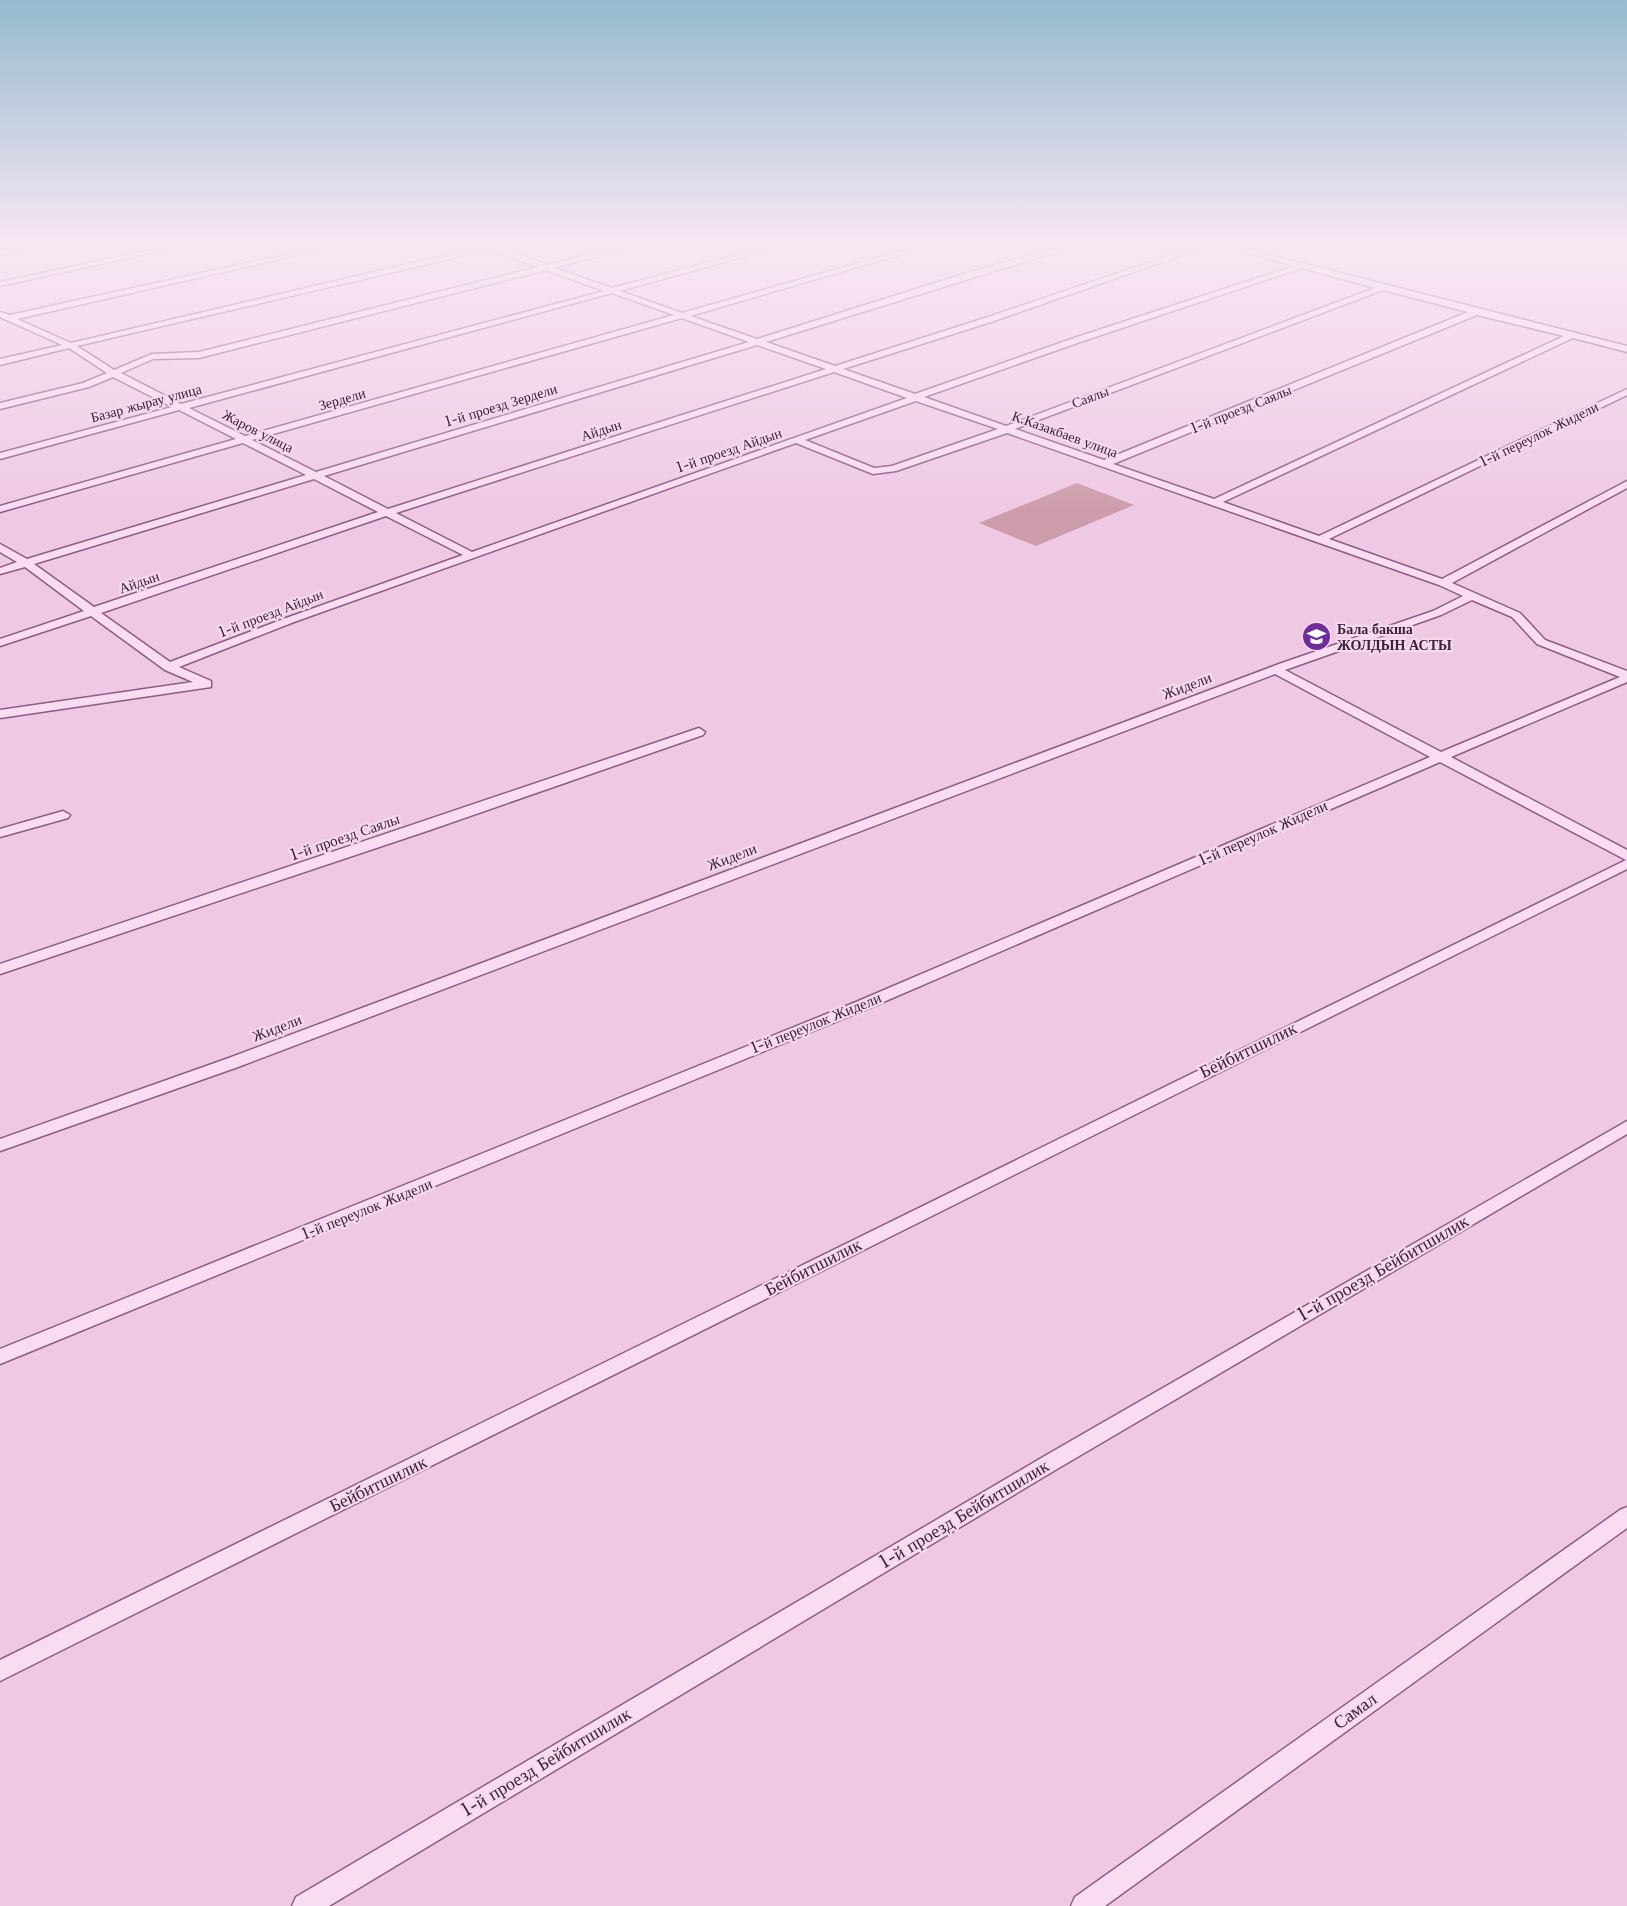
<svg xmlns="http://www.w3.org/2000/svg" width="1627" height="1906" font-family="'Libre Baskerville',serif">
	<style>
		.green { fill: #cd9caa }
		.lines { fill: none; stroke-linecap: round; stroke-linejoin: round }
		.minor-casing { stroke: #8b5d86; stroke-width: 3 }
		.minor { fill: #f9dcf1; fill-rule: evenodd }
		.labels { text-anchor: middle; stroke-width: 4.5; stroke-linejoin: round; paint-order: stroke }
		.far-street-label { font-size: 14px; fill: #3c213a; stroke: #f6d8ed }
		.far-poi-label { font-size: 14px; font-weight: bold; fill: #3c213a; stroke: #f6d8ed; text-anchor: start }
		.street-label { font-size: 15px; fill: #3c213a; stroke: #f6d8ed }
		.near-street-label { font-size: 18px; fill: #3c213a; stroke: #f6d8ed }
	</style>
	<rect width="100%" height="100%" fill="#efc9e4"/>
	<path class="green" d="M 1077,483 L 1134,505 L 1036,546 L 979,523 Z"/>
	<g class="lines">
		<defs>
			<g id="minor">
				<path d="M 36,244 L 51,244 L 0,255 L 0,251 Z"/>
				<path d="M 178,244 L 192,244 L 0,286 L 0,282 Z"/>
				<path d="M 333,244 L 347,244 L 17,319 L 71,343 L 481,247 L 475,244 L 494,245 L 547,265 L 631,244 L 644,244 L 554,268 L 612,288 L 777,244 L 789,244 L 620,291 L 682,313 L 925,244 L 937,244 L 690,316 L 757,339 L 970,272 L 1070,244 L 1082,244 L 766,342 L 835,366 L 988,317 L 1203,244 L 1214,244 L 994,321 L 843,369 L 915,394 L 1077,337 L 1294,266 L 1215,244 L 1227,244 L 1627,346 L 1627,352 L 1573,338 L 1223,502 L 1319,536 L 1627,389 L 1627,395 L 1329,539 L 1442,579 L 1627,481 L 1627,488 L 1452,583 L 1520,613 L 1545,640 L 1627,671 L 1627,682 L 1451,757 L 1627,850 L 1627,869 L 0,1681 L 0,1660 L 1626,860 L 1440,762 L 867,1009 L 0,1364 L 0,1349 L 856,1002 L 1430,757 L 1275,674 L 238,1067 L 0,1151 L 0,1139 L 226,1059 L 1279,664 L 1433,611 L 1463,596 L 1439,585 L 1007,433 L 896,471 L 873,474 L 796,443 L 294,622 L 179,667 L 211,681 L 211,687 L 0,718 L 0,710 L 193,682 L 165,670 L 91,616 L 0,646 L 0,639 L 84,611 L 25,567 L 0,574 L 0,568 L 17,562 L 0,552 L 0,544 L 27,559 L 306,475 L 243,443 L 0,512 L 0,506 L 236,439 L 179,410 L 0,459 L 0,453 L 172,407 L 113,377 L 89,387 L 0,409 L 0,403 L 83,383 L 107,373 L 69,348 L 0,365 L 0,359 L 62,345 L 0,317 L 0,312 L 10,315 ZM 488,250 L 538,267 L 199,352 L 152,354 L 114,370 L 77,346 ZM 1302,268 L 1375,288 L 1006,426 L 924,397 L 1083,341 ZM 546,270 L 604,291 L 181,404 L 121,373 L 153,359 L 199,358 ZM 1383,290 L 1468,312 L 1104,460 L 1015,429 ZM 612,293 L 674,315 L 245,436 L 189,408 ZM 1477,315 L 1564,336 L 1214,499 L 1113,464 ZM 682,318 L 749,342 L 316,472 L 252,440 ZM 757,345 L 826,369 L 388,509 L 324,476 ZM 834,372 L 907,398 L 472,552 L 396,513 ZM 916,401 L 998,429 L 892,466 L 874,468 L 805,440 ZM 314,479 L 378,512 L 94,607 L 34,564 ZM 386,516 L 463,555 L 286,618 L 170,662 L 101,613 ZM 1472,600 L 1512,617 L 1537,644 L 1620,677 L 1441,752 L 1285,670 L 1441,615 Z"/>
				<path d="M 699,728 L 705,732 L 703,735 L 430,830 L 0,974 L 0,964 Z"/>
				<path d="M 63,811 L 70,815 L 68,818 L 0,837 L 0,829 Z"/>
				<path d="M 1627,1121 L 1627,1134 L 1057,1469 L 329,1906 L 292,1906 L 296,1897 L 1043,1457 Z"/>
				<path d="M 1627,1507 L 1627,1528 L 1105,1906 L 1071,1906 L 1075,1897 L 1620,1510 Z"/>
			</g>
		</defs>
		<use href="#minor" class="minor-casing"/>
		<use href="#minor" class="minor"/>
	</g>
	<linearGradient id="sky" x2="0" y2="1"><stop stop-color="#96bacf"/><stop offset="0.48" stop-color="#f8e7f3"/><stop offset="1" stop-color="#f8e7f3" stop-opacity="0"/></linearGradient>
	<rect width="1627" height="511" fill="url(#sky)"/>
	<defs>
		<symbol id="school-disc" viewBox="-11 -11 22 22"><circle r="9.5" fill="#6d2d9b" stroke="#f6d8ed"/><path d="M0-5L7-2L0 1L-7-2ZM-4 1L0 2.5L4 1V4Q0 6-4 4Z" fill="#fff"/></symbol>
	</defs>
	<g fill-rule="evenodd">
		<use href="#school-disc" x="1300" y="620" width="33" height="33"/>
	</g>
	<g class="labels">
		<g class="far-street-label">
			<text transform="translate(1090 397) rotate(-21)" y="5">Саялы</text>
			<text transform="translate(342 399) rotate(-16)" y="5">Зердели</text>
			<text transform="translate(146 403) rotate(-15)" y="5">Базар жырау улица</text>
			<text transform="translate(501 405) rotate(-17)" y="5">1-й проезд Зердели</text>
			<text transform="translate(1241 409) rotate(-22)" y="5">1-й проезд Саялы</text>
			<text transform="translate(601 430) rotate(-18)" y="5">Айдын</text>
			<text transform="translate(258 431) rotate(27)" y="5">Жаров улица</text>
			<text transform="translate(1065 434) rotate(20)" y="5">К.Казакбаев улица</text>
			<text transform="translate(1539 434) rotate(-26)" y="5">1-й переулок Жидели</text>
			<text transform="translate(729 450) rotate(-19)" y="5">1-й проезд Айдын</text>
			<text transform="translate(139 582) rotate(-19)" y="5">Айдын</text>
			<text transform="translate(271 613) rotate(-21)" y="5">1-й проезд Айдын</text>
		</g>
		<g class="far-poi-label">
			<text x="1337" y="634">Бала бакша<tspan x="1337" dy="16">ЖОЛДЫН АСТЫ</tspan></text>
		</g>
		<g class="street-label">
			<text transform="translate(1187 686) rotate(-21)" y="5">Жидели</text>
			<text transform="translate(1263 833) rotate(-24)" y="5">1-й переулок Жидели</text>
			<text transform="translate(345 837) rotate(-19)" y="5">1-й проезд Саялы</text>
			<text transform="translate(732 857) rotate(-21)" y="5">Жидели</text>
			<text transform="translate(816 1023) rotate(-22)" y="5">1-й переулок Жидели</text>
			<text transform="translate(277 1028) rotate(-21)" y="5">Жидели</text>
			<text transform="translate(367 1209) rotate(-22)" y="5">1-й переулок Жидели</text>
		</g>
		<g class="near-street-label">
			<text transform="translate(1248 1050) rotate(-26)" y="6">Бейбитшилик</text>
			<text transform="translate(813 1267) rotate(-27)" y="6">Бейбитшилик</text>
			<text transform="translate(1383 1268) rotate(-30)" y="6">1-й проезд Бейбитшилик</text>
			<text transform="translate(378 1484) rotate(-26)" y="6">Бейбитшилик</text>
			<text transform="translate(964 1514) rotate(-31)" y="6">1-й проезд Бейбитшилик</text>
			<text transform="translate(1355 1711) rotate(-36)" y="6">Самал</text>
			<text transform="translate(546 1762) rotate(-31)" y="6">1-й проезд Бейбитшилик</text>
		</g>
	</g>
</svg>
